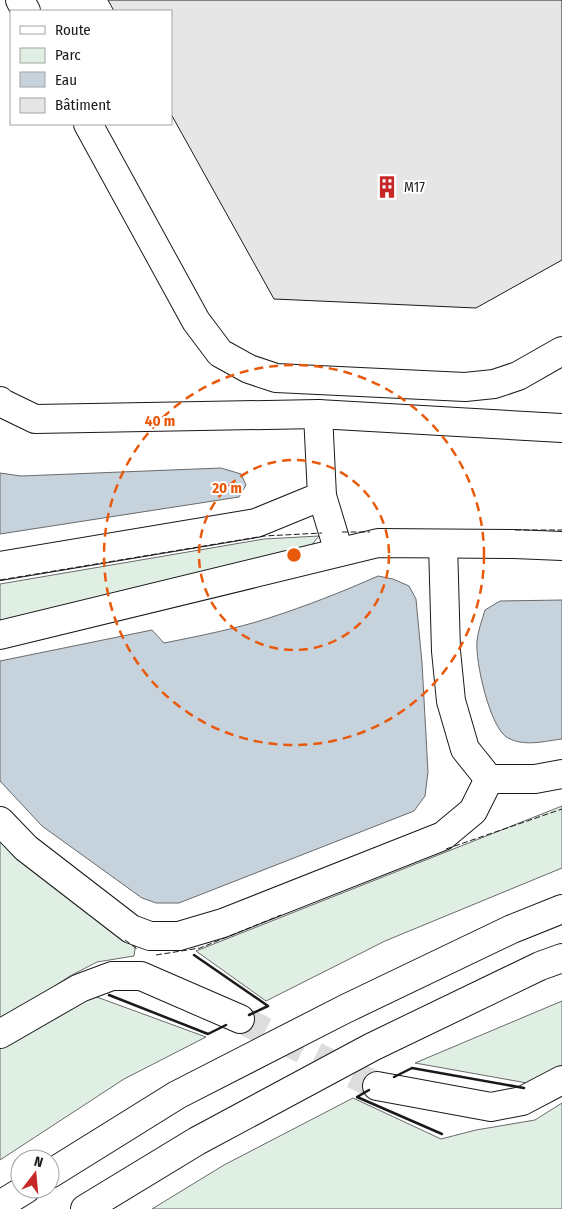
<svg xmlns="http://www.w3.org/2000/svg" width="562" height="1209" font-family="'Fira Sans Condensed',sans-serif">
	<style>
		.green { fill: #e0efe3; stroke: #6a6a6a }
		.water { fill: #c6d2dc; stroke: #6a6a6a }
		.building { fill: #e6e6e6; stroke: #1a1a1a }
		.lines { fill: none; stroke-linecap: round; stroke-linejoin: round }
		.minor-tunnel { stroke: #ddd; stroke-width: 28; stroke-dasharray: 28 14; stroke-linecap: butt }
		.minor-casing { stroke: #1a1a1a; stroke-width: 30 }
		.highway-casing { stroke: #1a1a1a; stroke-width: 30 }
		.minor { stroke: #fff; stroke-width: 28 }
		.highway { stroke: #fff; stroke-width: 28 }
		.fence { stroke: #1a1a1a; stroke-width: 1; stroke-dasharray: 6 2.5; stroke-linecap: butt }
		.wall { stroke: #1a1a1a; stroke-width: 2.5 }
		.ring { fill: none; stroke: #e8590c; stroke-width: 2.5; stroke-dasharray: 9 6 }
		.labels { text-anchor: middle; stroke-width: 4; stroke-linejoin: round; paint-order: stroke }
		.poi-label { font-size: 14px; fill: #1a1a1a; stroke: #fff; text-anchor: start }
		.centre { fill: #e8590c; stroke: #fff; stroke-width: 2.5 }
		.ring-label { font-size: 15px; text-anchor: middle; font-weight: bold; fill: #e8590c; stroke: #fff; stroke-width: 4; stroke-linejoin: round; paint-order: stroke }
	</style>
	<rect width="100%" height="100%" fill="#fff"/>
	<g class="green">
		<path d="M 319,536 L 306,552 L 0,631 L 0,584 L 264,539 Z"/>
		<path d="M 562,806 L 562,868 L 385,941 L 266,1001 L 196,951 Z"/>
		<path d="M 0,829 L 136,943 L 134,956 L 97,962 L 70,976 L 0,1022 Z"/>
		<path d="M 94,996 L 206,1037 L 124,1079 L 0,1160 L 0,1045 L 53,1014 Z"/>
		<path d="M 562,1001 L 562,1066 L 527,1083 L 415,1063 Z"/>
		<path d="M 353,1098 L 441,1139 L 476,1130 L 535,1120 L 562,1103 L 562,1209 L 152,1209 L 224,1165 Z"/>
	</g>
	<g class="water">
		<path d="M 221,468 L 241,474 L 246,485 L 239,497 L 0,534 L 0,473 L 21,476 Z"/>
		<path d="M 378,576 L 393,579 L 409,586 L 416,599 L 422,663 L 428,772 L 425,796 L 414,811 L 179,903 L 156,903 L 142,898 L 42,826 L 0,781 L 0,661 L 152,630 L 164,643 C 199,636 235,629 269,618 C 306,606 342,592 378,576 Z"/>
		<path d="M 562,600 L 562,739 C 545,741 525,747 508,738 C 490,729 475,661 477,641 C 478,631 482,620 485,610 L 500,601 Z"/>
	</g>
	<path class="building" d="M 108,0 L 562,0 L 562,260 L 476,308 L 274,299 L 171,114 L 171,11 L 114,11 Z"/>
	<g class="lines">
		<path class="minor-tunnel" d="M 240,1019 L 377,1086"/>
		<defs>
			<g id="minor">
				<path d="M 20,0 L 26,11"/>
				<path d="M 88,124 L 196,321 L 220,353 L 249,369 L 276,378 L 465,387 L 494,384 L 518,376 L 562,351"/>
				<path d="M 0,401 L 2,403 L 35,419 L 318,414 L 562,428"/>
				<path d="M 322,496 L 339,552"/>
				<path d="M 443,544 L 446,651 L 451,701 L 465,749 L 489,779"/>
				<path d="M 0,566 L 256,523 L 322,496 L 318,414"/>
				<path d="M 0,635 L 378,543 L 514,544 L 562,546"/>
				<path d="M 0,821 L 26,848 L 131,929 L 150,936 L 179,936 L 223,923 L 443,836 L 473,811 L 489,779 L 535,779 L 562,774"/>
				<path d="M 0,1034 L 80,988 L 112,976 L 141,976 L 240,1019"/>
				<path d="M 377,1086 L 491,1107 L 522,1101 L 562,1080"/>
			</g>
			<g id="highway">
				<path d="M 50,1174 L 177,1095 L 345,1009 L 512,929 L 562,909"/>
				<path d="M 0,1205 L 26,1189"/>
				<path d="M 85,1209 L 197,1141 L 372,1047 L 540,966 L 562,958"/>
			</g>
		</defs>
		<use href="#minor" class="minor-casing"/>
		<use href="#highway" class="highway-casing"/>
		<use href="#minor" class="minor"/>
		<use href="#highway" class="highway"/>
		<g class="fence">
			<path d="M 515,530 L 562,530"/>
			<path d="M 342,532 L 370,532"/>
			<path d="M 0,580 L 264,536 L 322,533"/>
			<path d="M 446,849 L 562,809"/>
			<path d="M 125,940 L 137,949"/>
			<path d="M 156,955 L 200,948 L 281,915"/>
		</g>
		<g class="wall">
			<path d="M 194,955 L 268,1006 L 249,1015"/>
			<path d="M 109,995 L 208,1034 L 226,1025"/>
			<path d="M 394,1077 L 412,1068 L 524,1088"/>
			<path d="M 369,1090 L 357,1097 L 442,1134"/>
		</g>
	</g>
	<g class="ring">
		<circle cx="294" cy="555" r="95"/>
		<circle cx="294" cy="555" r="190"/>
	</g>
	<defs>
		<symbol id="building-bare" viewBox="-9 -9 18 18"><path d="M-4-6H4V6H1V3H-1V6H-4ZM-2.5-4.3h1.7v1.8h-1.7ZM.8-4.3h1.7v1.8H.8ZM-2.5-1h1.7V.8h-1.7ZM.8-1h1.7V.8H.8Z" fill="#c62828" stroke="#fff" stroke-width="2.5" paint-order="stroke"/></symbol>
	</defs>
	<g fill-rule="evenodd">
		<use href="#building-bare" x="371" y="171" width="32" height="32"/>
	</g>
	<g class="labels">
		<g class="poi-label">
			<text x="404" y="192">M17</text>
		</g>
	</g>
	<circle cx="294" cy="555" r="8" class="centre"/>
	<g class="ring-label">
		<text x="160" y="426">40 m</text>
		<text x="227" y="493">20 m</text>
	</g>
	<rect x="10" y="10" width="162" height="115" fill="#ffffff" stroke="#a3a3a3"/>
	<rect x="20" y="26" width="25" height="8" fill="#ffffff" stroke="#a3a3a3"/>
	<text x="55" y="35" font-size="15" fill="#1a1a1a">Route</text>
	<rect x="20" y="48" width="25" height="15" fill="#e0efe3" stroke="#a3a3a3"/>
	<text x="55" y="60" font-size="15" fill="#1a1a1a">Parc</text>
	<rect x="20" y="72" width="25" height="15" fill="#c6d2dc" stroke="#a3a3a3"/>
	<text x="55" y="85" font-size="15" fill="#1a1a1a">Eau</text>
	<rect x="20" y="98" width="25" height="15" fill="#e6e6e6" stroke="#a3a3a3"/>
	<text x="55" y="110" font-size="15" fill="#1a1a1a">Bâtiment</text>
	<g transform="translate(35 1174) rotate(16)"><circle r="24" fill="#ffffff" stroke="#a3a3a3"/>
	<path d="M0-4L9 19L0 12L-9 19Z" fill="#c62828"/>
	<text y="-8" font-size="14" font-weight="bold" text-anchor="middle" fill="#1a1a1a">N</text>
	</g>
</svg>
